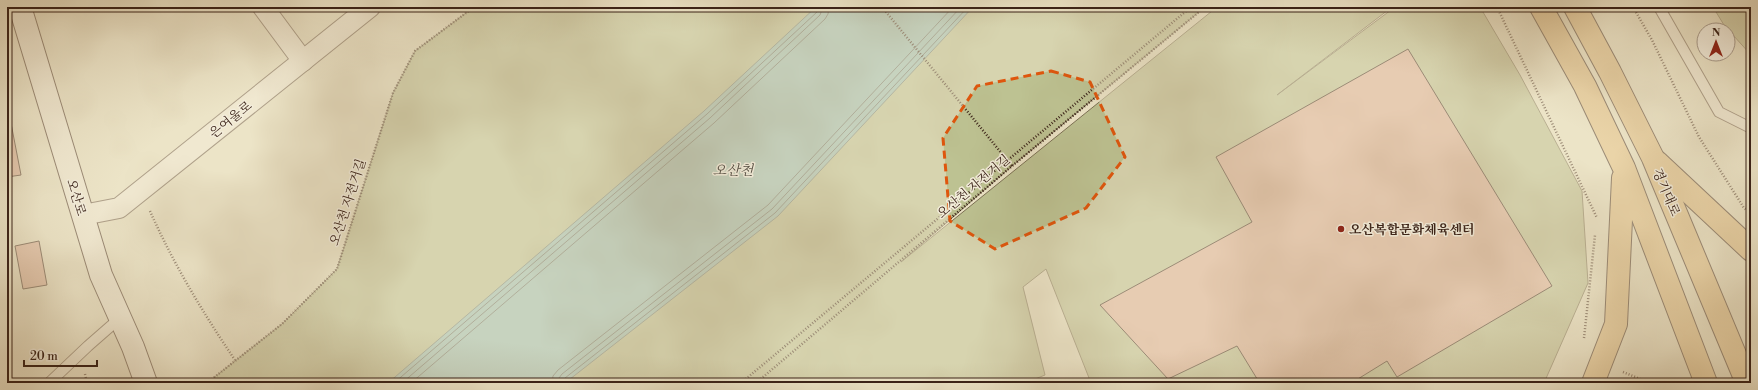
<svg xmlns="http://www.w3.org/2000/svg" width="1758" height="390" font-family="'Libre Bodoni','Noto Serif KR',serif">
	<style>
		.green { fill: #bdc292; stroke: #7c7255 }
		.water { fill: #99beb6; stroke: #738077 }
		.lines { fill: none; stroke-linecap: round; stroke-linejoin: round }
		.shore { stroke: #6a7067; stroke-width: 1 }
		.building { fill: #dfb09a; stroke: #3a2218 }
		.lane-casing { stroke: #665244; stroke-width: 12 }
		.street-casing { stroke: #665244; stroke-width: 22 }
		.secondary-casing { stroke: #3a2218; stroke-width: 24 }
		.primary-casing { stroke: #3a2218; stroke-width: 24 }
		.path { stroke: #3a2218; stroke-width: 2.5; stroke-dasharray: 1 2; stroke-linecap: butt }
		.lane { stroke: #f3eddb; stroke-width: 10 }
		.street { stroke: #f3eddb; stroke-width: 20 }
		.secondary { stroke: #f3eddb; stroke-width: 22 }
		.primary { stroke: #e6c284; stroke-width: 22 }
		.marked { fill: none; stroke: #df560d; stroke-width: 3; stroke-dasharray: 8 5; stroke-linejoin: round }
		.poi-dot { fill: #8f2418; stroke: #f3eddb; stroke-width: 1.5 }
		.labels { text-anchor: middle; stroke-width: 3; stroke-linejoin: round; paint-order: stroke }
		.street-label { font-size: 13px; fill: #3a2218; stroke: #f3eddb }
		.poi-label { font-size: 13px; font-weight: bold; fill: #3a2218; stroke: #f3eddb; text-anchor: start }
		.water-label { font-size: 14px; font-style: italic; fill: #565147; stroke: #f3eddb }
	</style>
	<rect width="100%" height="100%" fill="#ece4c7"/>
	<filter id="stains"><feTurbulence type="fractalNoise" baseFrequency=".005" numOctaves="4"/><feColorMatrix values="0 0 0 0 .2 0 0 0 0 .09 0 0 0 0 .02 0 0 0 .5 -.17"/></filter>
	<radialGradient id="worn" r=".72"><stop offset=".6" stop-color="#630" stop-opacity="0"/><stop offset="1" stop-color="#630" stop-opacity=".3"/></radialGradient>
	<g class="green">
		<path d="M 474,7 L 1205,7 L 1012,166 L 901,262 L 1217,7 L 1392,7 L 1277,95 L 1395,7 L 1480,7 L 1520,75 L 1582,191 L 1588,283 L 1544,383 L 1091,383 L 1046,269 L 1023,287 L 1045,375 L 1025,383 L 207,383 L 282,324 L 337,269 L 393,93 L 415,51 Z"/>
		<path d="M 1713,7 L 1751,7 L 1751,55 L 1724,25 Z"/>
	</g>
	<path class="water" d="M 816,7 L 973,7 L 778,216 L 565,383 L 388,383 L 704,111 Z"/>
	<g class="lines">
		<g class="shore">
			<path d="M 394,383 L 707,114 L 817,12 L 818,7"/>
			<path d="M 402,383 L 710,118 L 820,15 L 823,7"/>
			<path d="M 411,383 L 714,123 L 825,19 L 828,14 L 829,7"/>
			<path d="M 552,383 L 553,376 L 558,370 L 768,205 L 953,7"/>
			<path d="M 558,383 L 559,378 L 562,374 L 772,209 L 961,7"/>
			<path d="M 563,383 L 565,378 L 775,213 L 968,7"/>
		</g>
	</g>
	<g class="building">
		<path d="M 1408,49 L 1552,286 L 1397,377 L 1387,361 L 1353,382 L 1353,383 L 1257,383 L 1259,382 L 1237,346 L 1168,379 L 1100,305 L 1252,222 L 1216,157 Z"/>
		<path d="M 7,118 L 10,118 L 21,175 L 7,177 Z"/>
		<path d="M 39,241 L 47,285 L 23,289 L 15,246 Z"/>
	</g>
	<g class="lines">
		<defs>
			<g id="lane">
				<path d="M 1659,7 L 1719,112 L 1751,128"/>
				<path d="M 49,383 L 88,346 L 120,318"/>
			</g>
			<g id="street">
				<path d="M 263,7 L 303,61"/>
				<path d="M 83,215 L 119,208 L 370,7"/>
			</g>
			<path id="secondary" d="M 20,7 L 101,275 L 133,347 L 146,383"/>
			<g id="primary">
				<path d="M 1541,7 L 1585,86 L 1624,168 L 1706,383"/>
				<path d="M 1575,7 L 1610,72 L 1653,158 L 1747,383"/>
				<path d="M 1657,162 L 1751,250"/>
				<path d="M 1593,383 L 1616,324 L 1623,178"/>
			</g>
		</defs>
		<use href="#lane" class="lane-casing"/>
		<use href="#street" class="street-casing"/>
		<use href="#secondary" class="secondary-casing"/>
		<use href="#primary" class="primary-casing"/>
		<g class="path">
			<path d="M 882,7 L 1012,166"/>
			<path d="M 1497,7 L 1597,218"/>
			<path d="M 1633,7 L 1652,40 L 1699,137 L 1744,208 L 1751,213"/>
			<path d="M 150,211 C 173,263 203,313 235,360"/>
			<path d="M 1584,338 L 1595,235"/>
			<path d="M 1623,372 L 1650,383"/>
			<path d="M 85,374 L 87,383"/>
			<path d="M 207,383 L 282,324 L 337,269 L 393,93 L 415,51 L 474,7"/>
			<path d="M 741,383 L 1191,7"/>
			<path d="M 756,383 L 1012,166 L 1205,7"/>
			<path d="M 1672,383 L 1680,379"/>
		</g>
		<use href="#lane" class="lane"/>
		<use href="#street" class="street"/>
		<use href="#secondary" class="secondary"/>
		<use href="#primary" class="primary"/>
	</g>
	<path d="M0 0H1758V390H0ZM 1051,71 L 1090,82 L 1125,157 L 1086,208 L 995,249 L 950,221 L 943,138 L 977,86 Z" fill="#ece4c7" fill-opacity=".55" fill-rule="evenodd"/>
	<path class="marked" d="M 1051,71 L 1090,82 L 1125,157 L 1086,208 L 995,249 L 950,221 L 943,138 L 977,86 Z"/>
	<circle class="poi-dot" cx="1341" cy="229" r="4"/>
	<g class="labels">
		<g class="street-label">
			<text transform="translate(230 119) rotate(-39)" y="5">은여울로</text>
			<text transform="translate(973 186) rotate(-40)" y="5">오산천 자전거길</text>
			<text transform="translate(1667 192) rotate(67)" y="5">경기대로</text>
			<text transform="translate(77 197) rotate(73)" y="5">오산로</text>
			<text transform="translate(347 202) rotate(-72)" y="5">오산천 자전거길</text>
		</g>
		<g class="poi-label">
			<text x="1349" y="234">오산복합문화체육센터</text>
		</g>
		<g class="water-label">
			<text x="733" y="175">오산천</text>
		</g>
	</g>
	<rect width="1758" height="390" fill="none" stroke="#ece4c7" stroke-width="24"/>
	<rect x="8" y="8" width="1742" height="374" fill="none" stroke="#3a2218" stroke-width="2"/>
	<rect x="12" y="12" width="1734" height="366" fill="none" stroke="#3a2218"/>
	<g transform="translate(1716 42)"><circle r="19" fill="#f3eddb" stroke="#a99c8d"/>
	<path d="M0-3L7 15L0 10L-7 15Z" fill="#8f2418"/>
	<text y="-6" font-size="11" font-weight="bold" text-anchor="middle" fill="#3a2218">N</text>
	</g>
	<path d="M24 360v6h73v-6" fill="none" stroke="#3a2218" stroke-width="2"/>
	<text x="30" y="360" font-size="12" fill="#3a2218" stroke="#f3eddb" stroke-width="3" paint-order="stroke">20 m</text>
	<rect width="100%" height="100%" filter="url(#stains)"/>
	<rect width="100%" height="100%" fill="url(#worn)"/>
</svg>
